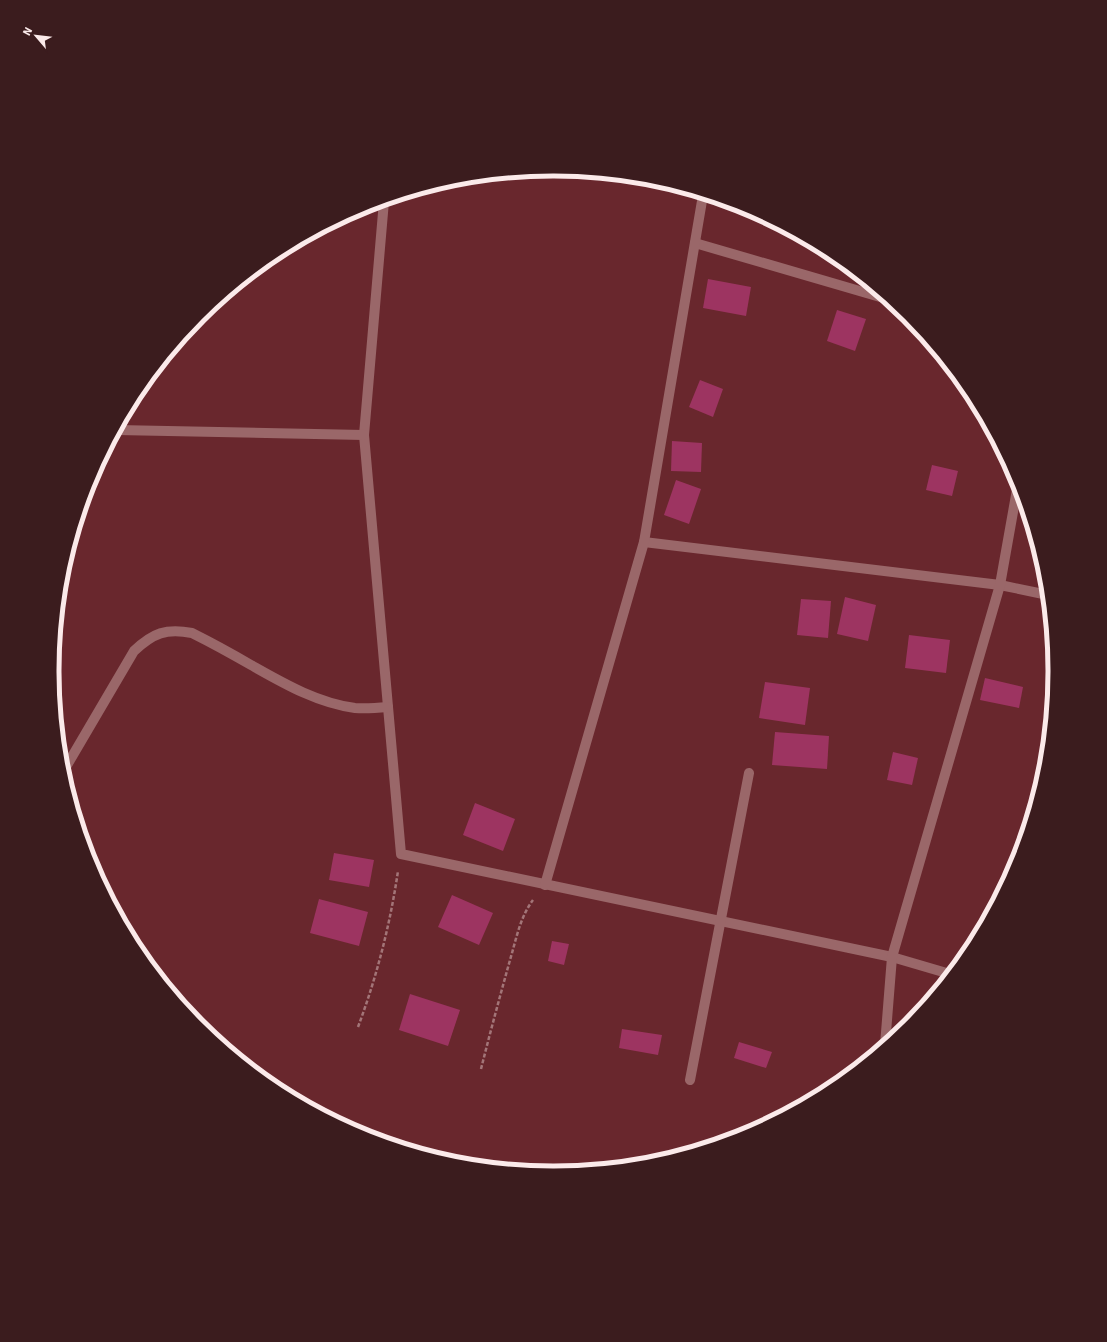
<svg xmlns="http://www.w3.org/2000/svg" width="1107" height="1342" font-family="Signika,sans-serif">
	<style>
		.building { fill: #9d3461 }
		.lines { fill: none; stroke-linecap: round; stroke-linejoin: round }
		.path { stroke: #a37578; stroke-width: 2.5; stroke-dasharray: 4 2; stroke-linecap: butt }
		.street { stroke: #9a6769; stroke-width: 10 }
		.rim { fill: none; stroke: #fbeaea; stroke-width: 5 }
	</style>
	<rect width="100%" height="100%" fill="#69272d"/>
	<g class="building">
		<path d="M 708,279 L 751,287 L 746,316 L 703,308 Z"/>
		<path d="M 837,310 L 866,319 L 855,351 L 827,341 Z"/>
		<path d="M 700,380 L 723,389 L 713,417 L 689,407 Z"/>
		<path d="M 672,441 L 702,443 L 701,472 L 671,471 Z"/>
		<path d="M 932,465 L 958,471 L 952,496 L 926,490 Z"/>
		<path d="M 676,480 L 701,489 L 689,524 L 664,515 Z"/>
		<path d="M 845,597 L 876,605 L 868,641 L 837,634 Z"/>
		<path d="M 801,599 L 831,601 L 828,638 L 797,635 Z"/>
		<path d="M 909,635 L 950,640 L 946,673 L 905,668 Z"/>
		<path d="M 985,678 L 1023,687 L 1019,708 L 980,700 Z"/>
		<path d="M 765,682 L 810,688 L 805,725 L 759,718 Z"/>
		<path d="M 775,732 L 829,736 L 827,769 L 772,765 Z"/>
		<path d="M 893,752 L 918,758 L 912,785 L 887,780 Z"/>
		<path d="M 475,803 L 515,819 L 503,851 L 463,835 Z"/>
		<path d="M 334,853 L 374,860 L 369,887 L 329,880 Z"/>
		<path d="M 452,895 L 493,913 L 479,945 L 438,927 Z"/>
		<path d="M 319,899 L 368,912 L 359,946 L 310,933 Z"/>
		<path d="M 552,941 L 569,944 L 564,965 L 548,961 Z"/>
		<path d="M 410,994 L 460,1010 L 448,1046 L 399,1030 Z"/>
		<path d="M 622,1029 L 662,1035 L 658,1055 L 619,1048 Z"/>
		<path d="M 739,1042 L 772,1052 L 766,1068 L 734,1058 Z"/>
	</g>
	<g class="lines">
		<g class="path">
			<path d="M 358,1027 C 377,976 390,925 398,871"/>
			<path d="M 481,1069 C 490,1033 500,996 510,960 C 516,940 520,917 533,900"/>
		</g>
		<g class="street">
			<path d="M 384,201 L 364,435 L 401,854 L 892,957 L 950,974"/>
			<path d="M 695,243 L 887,299"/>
			<path d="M 117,430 L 364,435"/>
			<path d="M 644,542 L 1000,585 L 1048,595"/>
			<path d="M 63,772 L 134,651 C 153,633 166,628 192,633 C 212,643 232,654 251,665 C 283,683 317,703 355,708 C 366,709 377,708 388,707"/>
			<path d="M 545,885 L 644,542 L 703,195"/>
			<path d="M 885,1045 L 892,957 L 1000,585 L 1018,484"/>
			<path d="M 690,1080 L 749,773"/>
		</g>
	</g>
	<path d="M0 0H1107V1342H0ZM553 176H554A494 494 0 0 1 1048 670V672A494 494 0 0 1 554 1166H553A494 494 0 0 1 59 672V670A494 494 0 0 1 553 176Z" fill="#3b1c1e" fill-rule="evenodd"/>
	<path class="rim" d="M553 176H554A494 494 0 0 1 1048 670V672A494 494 0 0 1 554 1166H553A494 494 0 0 1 59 672V670A494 494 0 0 1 553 176Z"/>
	<g transform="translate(36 36) rotate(298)" stroke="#3b1c1e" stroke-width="3" paint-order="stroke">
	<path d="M0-3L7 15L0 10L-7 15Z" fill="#fbeaea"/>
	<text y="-6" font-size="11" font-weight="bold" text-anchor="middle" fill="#fbeaea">N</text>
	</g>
</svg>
